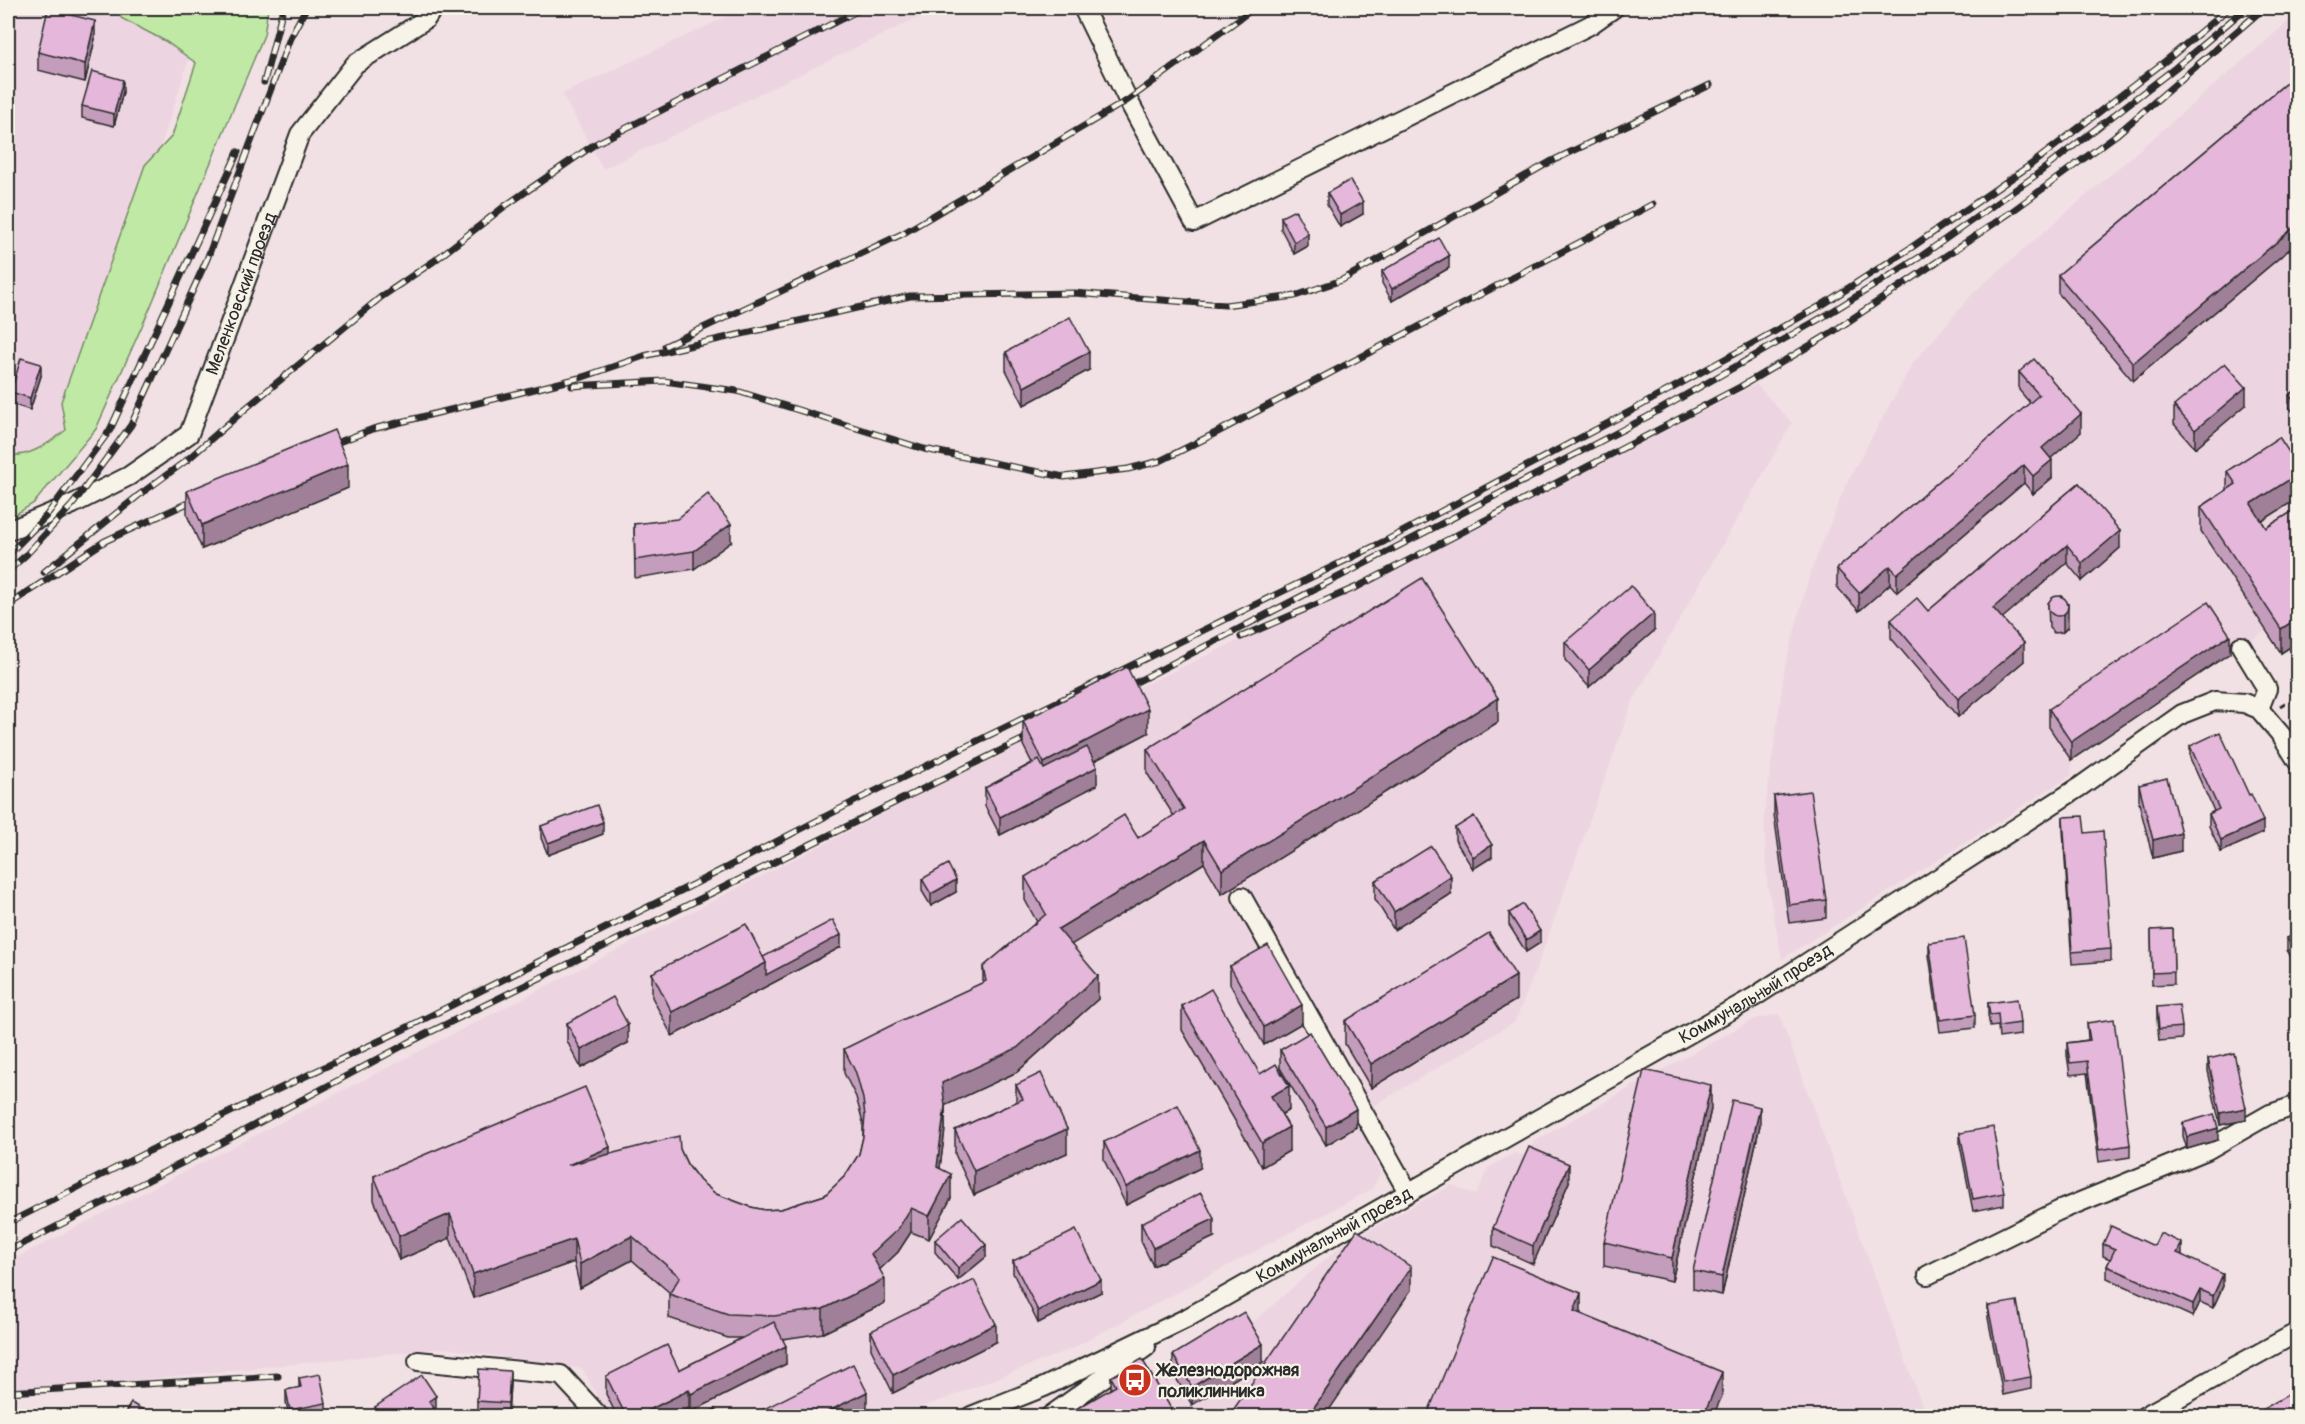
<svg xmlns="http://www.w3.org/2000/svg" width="2305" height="1424" font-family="Pangolin,sans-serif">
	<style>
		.built { fill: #edd4e1 }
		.green { fill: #c0e9a5; stroke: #768a68; stroke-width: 1.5 }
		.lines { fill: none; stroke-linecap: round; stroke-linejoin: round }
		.minor-casing { stroke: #2b2b2b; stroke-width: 22 }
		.path { stroke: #2b2b2b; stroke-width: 3; stroke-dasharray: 6 4.5; stroke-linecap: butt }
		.minor { stroke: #f7f3e8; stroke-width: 18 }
		.rail-casing { stroke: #2b2b2b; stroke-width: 7 }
		.rail { stroke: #f7f3e8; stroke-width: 4.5; stroke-dasharray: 14; stroke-linecap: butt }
		.wall { fill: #c49dbc; stroke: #2b2b2b; stroke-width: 1.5 }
		.shaded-wall { fill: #a08099; stroke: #2b2b2b; stroke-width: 1.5 }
		.building { fill: #e4b7db; stroke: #2b2b2b; stroke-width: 1.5 }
		.labels { text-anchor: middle; stroke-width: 4.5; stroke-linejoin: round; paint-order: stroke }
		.street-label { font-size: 18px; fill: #2b2b2b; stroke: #f7f3e8 }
		.poi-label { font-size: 18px; font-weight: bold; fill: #2b2b2b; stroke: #f7f3e8; text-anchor: start }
	</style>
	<rect width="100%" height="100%" fill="#f1e1e4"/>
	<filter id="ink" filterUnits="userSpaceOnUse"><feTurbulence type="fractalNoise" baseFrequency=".0167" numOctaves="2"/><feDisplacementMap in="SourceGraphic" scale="12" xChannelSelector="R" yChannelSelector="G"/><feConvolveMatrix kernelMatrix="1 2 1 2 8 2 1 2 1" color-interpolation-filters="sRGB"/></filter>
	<g filter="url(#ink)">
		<g class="built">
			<path d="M 8,8 L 205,8 L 68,437 L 8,499 Z"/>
			<path d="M 745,8 L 938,8 L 603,169 L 562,94 Z"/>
			<path d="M 2297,14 L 2297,642 L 2265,631 L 2071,759 L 2072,775 L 1782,959 L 1767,882 L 1764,816 L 1785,666 L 1810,573 L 1847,482 L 1913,363 L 1973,293 Z"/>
			<path d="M 1756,384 L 1792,423 L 1632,703 L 1536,970 L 1515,1022 L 1356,1116 L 1381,1172 L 1372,1189 L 1073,1348 L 942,1400 L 894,1416 L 607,1416 L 583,1369 L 444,1348 L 8,1394 L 8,1262 L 1017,745 L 1489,522 Z"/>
			<path d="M 1779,1014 L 1926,1416 L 1105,1416 L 1146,1388 L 1244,1330 L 1343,1244 L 1452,1185 L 1476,1195 L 1488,1168 L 1514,1153 L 1528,1157 L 1533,1142 L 1752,1020 Z"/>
		</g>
		<path class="green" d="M 119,8 L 268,8 L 264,35 L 150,308 L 96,429 L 34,503 L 8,519 L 8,455 C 29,458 49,443 66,430 L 61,402 L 145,165 L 172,136 L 196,63 L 165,41 L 121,18 Z"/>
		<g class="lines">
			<defs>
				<g id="minor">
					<path d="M 1083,8 L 1128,100 L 1194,222 L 1590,25 L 1614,8"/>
					<path id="s1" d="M 8,531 L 73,504 L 129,476 L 189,434 L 300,134 L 355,64 L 426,19 L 433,8"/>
					<path d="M 2241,646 L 2267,689 L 2259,709"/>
					<path d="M 1242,897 L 1408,1192"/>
					<path d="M 1928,1275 L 2058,1211 L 2207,1150 L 2270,1114 L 2298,1105"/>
					<path d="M 418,1361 L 561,1375 L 599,1416"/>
					<path id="s2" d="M 971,1416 L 1044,1387 L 1187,1318 L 1754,997 L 2081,786 L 2182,714 L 2215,701 L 2244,703 L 2259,709 L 2282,736 L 2298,762"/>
					<path d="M 1050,1416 L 1146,1347"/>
					<path d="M 2145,1416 L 2298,1332"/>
				</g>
			</defs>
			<use href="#minor" class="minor-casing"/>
			<path class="path" d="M 2280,706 L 2285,703 L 2298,699"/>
			<use href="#minor" class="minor"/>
			<defs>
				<g id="rail">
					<path d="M 264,82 L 283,8"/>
					<path d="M 665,346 L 902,234 L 1128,100 L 1254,8"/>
					<path d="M 572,386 L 664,381 L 737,391 L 924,449 L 1064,477 L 1128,469 L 1160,461 L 1208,437 L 1653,204"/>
					<path d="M 323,448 L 373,429 L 583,377 L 644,356 L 910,296 L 1074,293 L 1225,305 L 1295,296 L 1342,280 L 1550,162 L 1710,85"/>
					<path d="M 8,555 L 46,516 L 110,430 L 238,152"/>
					<path d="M 8,571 L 26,555 L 73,504 L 131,425 L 207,259 L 290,38 L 306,8"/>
					<path d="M 44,572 L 139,495 L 187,460 L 245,409 L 381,297 L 434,261 L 505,206 L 595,144 L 863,8"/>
					<path d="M 8,605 L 105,541 L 203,496"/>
					<path d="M 1241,637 L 1359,586 L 1740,387 L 1831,333 L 2011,212 L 2116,135 L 2264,8"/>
					<path d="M 1121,690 L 1647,417 L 1828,314 L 1920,257 L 2036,175 L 2175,68 L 2246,8"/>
					<path d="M 8,1223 L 149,1151 L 400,1031 L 706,878 L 863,797 L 1385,541 L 1631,411 L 1822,305 L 1912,247 L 2029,166 L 2168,59 L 2229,8"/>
					<path d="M 8,1251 L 204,1152 L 408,1043 L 1038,732"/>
					<path d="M 8,1392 L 278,1376"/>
				</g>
			</defs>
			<use href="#rail" class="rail-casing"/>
			<use href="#rail" class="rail"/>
		</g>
		<g class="wall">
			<path d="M 95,39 L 85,82 L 38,70 L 38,52 Z"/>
			<path d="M 2298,73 L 2298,242 L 2133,381 L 2058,293 L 2058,275 Z"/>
			<path d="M 123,92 L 114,126 L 82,118 L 82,106 Z"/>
			<path d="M 1327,193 L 1363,214 L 1340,227 L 1327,205 Z"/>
			<path d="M 1281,217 L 1308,246 L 1294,254 L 1281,229 Z"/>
			<path d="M 1449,268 L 1392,301 L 1382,283 L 1382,271 Z"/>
			<path d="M 1006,352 L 1089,370 L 1024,405 L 1006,370 Z"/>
			<path d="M 2019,372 L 2081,432 L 2050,458 L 2052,478 L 2033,494 L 2024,483 L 1897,592 L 1890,584 L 1859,611 L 1837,587 L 1837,569 L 2030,403 L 2019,390 Z"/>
			<path d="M 41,376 L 30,410 L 11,404 L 11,392 Z"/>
			<path d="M 2298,389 L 2298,418 L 2289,407 L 2289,395 Z"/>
			<path d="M 2246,405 L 2195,448 L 2174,424 L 2174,406 Z"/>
			<path d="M 2298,466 L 2298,498 L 2262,521 L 2266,528 L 2298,508 L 2298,642 L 2281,653 L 2201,531 L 2201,507 L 2227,490 L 2227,471 Z"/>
			<path d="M 2079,483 L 2120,548 L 2082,581 L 2067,563 L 2002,618 L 2024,661 L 1958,717 L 1891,638 L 1891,620 L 1928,611 Z"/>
			<path d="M 348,488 L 202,549 L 187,515 L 187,491 Z"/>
			<path d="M 634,524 L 731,542 L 694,569 L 635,578 Z"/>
			<path d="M 2061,596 L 2068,627 L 2063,632 L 2054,633 L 2049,628 L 2048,603 Z"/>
			<path d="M 1654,631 L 1589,687 L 1565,660 L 1565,642 Z"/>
			<path d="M 2230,653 L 2071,760 L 2049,727 L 2049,709 Z"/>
			<path d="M 1023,721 L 1148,733 L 1094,761 L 1097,785 L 1000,835 L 985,806 L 985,788 L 1032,763 L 1023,745 Z"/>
			<path d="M 1498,722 L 1222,894 L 1204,863 L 1071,944 L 1098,999 L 1017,1072 L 945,1105 L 945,1129 L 940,1168 L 951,1198 L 929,1239 L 911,1232 L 898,1252 L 880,1269 L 885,1303 L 823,1333 L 783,1339 L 786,1364 L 691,1412 L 689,1408 L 673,1416 L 617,1416 L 606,1394 L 606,1376 L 679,1370 L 742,1338 L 728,1338 L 669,1318 L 669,1294 L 670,1293 L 632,1260 L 580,1288 L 574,1262 L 473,1298 L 450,1238 L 399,1260 L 374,1200 L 374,1176 L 610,1154 L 680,1149 L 687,1164 L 700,1181 L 716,1194 L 751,1207 L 765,1210 L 781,1209 L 825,1195 L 845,1176 L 859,1154 L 863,1137 L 863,1122 L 856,1097 L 844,1073 L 844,1049 L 983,983 L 983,967 L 1037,922 L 1025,900 L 1025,877 L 1138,838 L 1174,816 L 1147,773 L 1147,749 Z"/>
			<path d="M 2190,746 L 2263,833 L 2221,852 L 2209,826 L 2209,814 L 2214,811 L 2190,758 Z"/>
			<path d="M 2139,785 L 2181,851 L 2153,858 L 2139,803 Z"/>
			<path d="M 1774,796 L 1826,900 L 1826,918 L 1789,923 L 1774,814 Z"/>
			<path d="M 2063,817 L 2085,833 L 2111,949 L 2111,961 L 2072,964 L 2063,830 Z"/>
			<path d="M 541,826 L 603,834 L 548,855 L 541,838 Z"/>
			<path d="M 1455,828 L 1492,857 L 1473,869 L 1455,840 Z"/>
			<path d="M 922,879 L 956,892 L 931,906 L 922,891 Z"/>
			<path d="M 1375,881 L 1451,894 L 1394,930 L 1375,899 Z"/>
			<path d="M 1509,913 L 1540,943 L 1526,952 L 1509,925 Z"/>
			<path d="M 2173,929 L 2174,984 L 2152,985 L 2151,930 Z"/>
			<path d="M 2298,933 L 2298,969 L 2287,950 L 2287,938 Z"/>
			<path d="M 1929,943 L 1975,1015 L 1975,1028 L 1940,1032 L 1929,955 Z"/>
			<path d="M 841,947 L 672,1036 L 652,997 L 652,973 L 763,957 Z"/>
			<path d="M 1230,966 L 1302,1023 L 1264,1045 L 1230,984 Z"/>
			<path d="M 1516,1000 L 1371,1088 L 1345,1044 L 1345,1021 Z"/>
			<path d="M 1988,1003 L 2020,1023 L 2020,1035 L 1999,1038 L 1998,1026 L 1990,1027 L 1988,1015 Z"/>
			<path d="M 1182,1006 L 1260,1074 L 1289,1110 L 1282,1114 L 1289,1151 L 1262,1167 L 1182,1030 Z"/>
			<path d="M 2157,1007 L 2182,1027 L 2182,1039 L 2159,1041 L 2157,1019 Z"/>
			<path d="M 567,1023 L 628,1043 L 581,1068 L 567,1041 Z"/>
			<path d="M 2087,1023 L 2130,1145 L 2130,1157 L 2099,1162 L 2087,1073 L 2070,1075 L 2067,1055 L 2067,1043 L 2088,1040 Z"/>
			<path d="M 1280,1050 L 1356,1127 L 1326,1145 L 1280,1068 Z"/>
			<path d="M 2208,1059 L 2246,1120 L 2220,1125 L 2208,1071 Z"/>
			<path d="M 1016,1085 L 1067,1153 L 974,1195 L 955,1154 L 955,1130 L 1016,1102 Z"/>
			<path d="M 1711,1109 L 1672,1281 L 1604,1266 L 1604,1242 Z"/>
			<path d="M 2183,1123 L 2218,1140 L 2187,1149 L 2183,1136 Z"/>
			<path d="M 1760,1125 L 1722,1295 L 1693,1289 L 1693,1271 Z"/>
			<path d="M 2298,1131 L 2298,1206 L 2294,1206 L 2294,1188 Z"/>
			<path d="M 1960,1133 L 2004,1193 L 2004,1205 L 1973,1211 L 1960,1145 Z"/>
			<path d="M 1104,1142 L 1200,1168 L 1126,1205 L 1104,1160 Z"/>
			<path d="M 1569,1182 L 1533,1264 L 1493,1246 L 1493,1228 Z"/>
			<path d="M 1141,1223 L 1214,1237 L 1153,1266 L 1141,1241 Z"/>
			<path d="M 935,1240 L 986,1257 L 958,1280 L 935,1252 Z"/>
			<path d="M 2103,1244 L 2154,1246 L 2182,1255 L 2223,1286 L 2213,1308 L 2200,1302 L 2193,1317 L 2107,1278 L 2107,1266 L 2110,1259 L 2103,1256 Z"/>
			<path d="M 1013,1261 L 1101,1292 L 1038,1323 L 1013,1273 Z"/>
			<path d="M 1988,1306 L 2031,1377 L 2031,1389 L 2003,1395 L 1988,1318 Z"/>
			<path d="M 871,1331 L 996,1342 L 893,1393 L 871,1349 Z"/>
			<path d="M 1173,1355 L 1263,1362 L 1192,1405 L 1173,1373 Z"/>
			<path d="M 1111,1377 L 1172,1416 L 1111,1389 Z"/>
			<path d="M 299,1378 L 326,1403 L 326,1415 L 318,1416 L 289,1416 L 286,1402 L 286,1390 L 299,1388 Z"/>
			<path d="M 510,1383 L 508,1415 L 477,1413 L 477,1401 Z"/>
			<path d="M 375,1407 L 436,1408 L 434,1409 L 434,1416 L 375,1416 Z"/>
		</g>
		<g class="shaded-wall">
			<path d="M 95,21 L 95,39 L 85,82 L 85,64 Z"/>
			<path d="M 123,80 L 123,92 L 114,126 L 114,114 Z"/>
			<path d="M 1363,202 L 1363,214 L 1340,227 L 1340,215 Z"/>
			<path d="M 2298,224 L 2298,242 L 2133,381 L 2133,363 Z"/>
			<path d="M 1308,234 L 1308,246 L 1294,254 L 1294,242 Z"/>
			<path d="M 1449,256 L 1449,268 L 1392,301 L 1392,289 Z"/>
			<path d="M 1089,352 L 1089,370 L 1024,405 L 1024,387 Z"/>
			<path d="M 41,364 L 41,376 L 30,410 L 30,398 Z"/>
			<path d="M 2246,387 L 2246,405 L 2195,448 L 2195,430 Z"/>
			<path d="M 2081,414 L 2081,432 L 2042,466 L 2042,448 Z"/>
			<path d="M 2052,460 L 2052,478 L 2033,494 L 2033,476 Z"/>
			<path d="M 348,464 L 348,488 L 202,549 L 202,525 Z"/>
			<path d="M 2024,465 L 2024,483 L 1897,592 L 1897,574 Z"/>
			<path d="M 2298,474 L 2298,498 L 2251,528 L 2251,504 Z"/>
			<path d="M 731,524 L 731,542 L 694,569 L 694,551 Z"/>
			<path d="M 2120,531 L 2120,548 L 2082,581 L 2082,563 Z"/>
			<path d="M 2067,545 L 2067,563 L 1993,626 L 1993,608 Z"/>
			<path d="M 2298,560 L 2298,583 L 2288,566 Z"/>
			<path d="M 1890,566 L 1890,584 L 1859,611 L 1859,593 Z"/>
			<path d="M 2068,603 L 2068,627 L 2063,632 L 2063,614 Z"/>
			<path d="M 1654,613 L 1654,631 L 1589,687 L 1589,670 Z"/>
			<path d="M 2298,618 L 2298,642 L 2281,653 L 2281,629 Z"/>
			<path d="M 2230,635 L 2230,653 L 2071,760 L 2071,742 Z"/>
			<path d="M 2024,643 L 2024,661 L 1958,717 L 1958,699 Z"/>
			<path d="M 1498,698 L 1498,722 L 1222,894 L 1222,870 Z"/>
			<path d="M 1148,709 L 1148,733 L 1044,787 L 1044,763 Z"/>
			<path d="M 1097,767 L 1097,785 L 1000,835 L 1000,817 Z"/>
			<path d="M 2263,821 L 2263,833 L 2221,852 L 2221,840 Z"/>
			<path d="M 603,822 L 603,834 L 548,855 L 548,843 Z"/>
			<path d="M 2181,833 L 2181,851 L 2153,858 L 2153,840 Z"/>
			<path d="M 1204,840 L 1204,863 L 1058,953 L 1058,929 Z"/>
			<path d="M 1492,845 L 1492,857 L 1473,869 L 1473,857 Z"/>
			<path d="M 1451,876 L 1451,894 L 1394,930 L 1394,912 Z"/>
			<path d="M 956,880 L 956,892 L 931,906 L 931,894 Z"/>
			<path d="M 1540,931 L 1540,943 L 1526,952 L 1526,940 Z"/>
			<path d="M 841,935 L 841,947 L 672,1036 L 672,1012 L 766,963 Z"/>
			<path d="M 1098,976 L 1098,999 L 1017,1072 L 942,1107 L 942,1083 Z"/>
			<path d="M 1516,976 L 1516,1000 L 1371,1088 L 1371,1064 Z"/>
			<path d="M 1302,1005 L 1302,1023 L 1264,1045 L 1264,1027 Z"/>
			<path d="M 628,1025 L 628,1043 L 581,1068 L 581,1050 Z"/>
			<path d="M 1711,1085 L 1711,1109 L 1672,1281 L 1672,1258 Z"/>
			<path d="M 1289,1086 L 1289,1110 L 1271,1120 L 1271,1096 Z"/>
			<path d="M 945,1106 L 945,1129 L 937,1190 L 937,1167 Z"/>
			<path d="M 1760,1107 L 1760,1125 L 1722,1295 L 1722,1277 Z"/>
			<path d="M 2246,1108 L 2246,1120 L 2220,1125 L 2220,1113 Z"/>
			<path d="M 1356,1109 L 1356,1127 L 1326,1145 L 1326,1127 Z"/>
			<path d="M 1289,1127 L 1289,1151 L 1262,1167 L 1262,1143 Z"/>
			<path d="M 2218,1128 L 2218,1140 L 2187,1149 L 2187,1137 Z"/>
			<path d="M 1067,1129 L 1067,1153 L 974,1195 L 974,1171 Z"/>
			<path d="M 610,1147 L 610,1170 L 568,1165 Z"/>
			<path d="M 1200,1150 L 1200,1168 L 1126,1205 L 1126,1187 Z"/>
			<path d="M 1569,1164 L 1569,1182 L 1533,1264 L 1533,1246 Z"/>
			<path d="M 951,1174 L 951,1198 L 929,1239 L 929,1216 Z"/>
			<path d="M 911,1208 L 911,1232 L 898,1252 L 871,1278 L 871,1254 Z"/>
			<path d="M 450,1214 L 450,1238 L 399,1260 L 399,1236 Z"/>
			<path d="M 1214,1219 L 1214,1237 L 1153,1266 L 1153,1248 Z"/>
			<path d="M 632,1236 L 632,1260 L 580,1288 L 580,1264 Z"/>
			<path d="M 574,1239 L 574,1262 L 473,1298 L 473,1274 Z"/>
			<path d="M 2182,1243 L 2182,1255 L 2177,1265 L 2177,1253 Z"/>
			<path d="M 986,1245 L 986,1257 L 958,1280 L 958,1268 Z"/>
			<path d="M 1411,1267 L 1411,1290 L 1325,1416 L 1308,1416 Z"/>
			<path d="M 2223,1274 L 2223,1286 L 2213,1308 L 2213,1296 Z"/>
			<path d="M 885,1279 L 885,1303 L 823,1333 L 823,1309 Z"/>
			<path d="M 1101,1280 L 1101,1292 L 1038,1323 L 1038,1311 Z"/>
			<path d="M 2200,1290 L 2200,1302 L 2193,1317 L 2193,1304 Z"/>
			<path d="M 1581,1293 L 1581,1317 L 1574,1311 Z"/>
			<path d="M 996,1324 L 996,1342 L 893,1393 L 893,1375 Z"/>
			<path d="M 1263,1344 L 1263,1362 L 1192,1405 L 1192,1387 Z"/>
			<path d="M 786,1346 L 786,1364 L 691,1412 L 691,1394 Z"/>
			<path d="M 510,1371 L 510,1383 L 508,1415 L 508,1403 Z"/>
			<path d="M 1722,1372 L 1722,1396 L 1713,1416 L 1703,1416 Z"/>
			<path d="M 689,1390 L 689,1408 L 673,1416 L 637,1416 Z"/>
			<path d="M 867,1392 L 867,1410 L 854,1416 L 819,1416 Z"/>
			<path d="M 436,1396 L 436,1408 L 434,1409 L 434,1416 L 421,1416 L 429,1401 Z"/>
			<path d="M 1172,1410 L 1172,1416 L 1161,1416 Z"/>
		</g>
		<g class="building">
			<path d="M 48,9 L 95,21 L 85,64 L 38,52 Z"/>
			<path d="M 92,71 L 123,80 L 114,114 L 82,106 Z"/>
			<path d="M 2298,73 L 2298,224 L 2133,363 L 2058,275 Z"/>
			<path d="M 1350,180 L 1363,202 L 1340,215 L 1327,193 Z"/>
			<path d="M 1295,210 L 1308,234 L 1294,242 L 1281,217 Z"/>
			<path d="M 1439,238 L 1449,256 L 1392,289 L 1382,271 Z"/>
			<path d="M 1070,317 L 1089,352 L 1024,387 L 1006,352 Z"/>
			<path d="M 21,358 L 41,364 L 30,398 L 11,392 Z"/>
			<path d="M 2034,359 L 2081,414 L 2042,448 L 2052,460 L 2033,476 L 2024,465 L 1897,574 L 1890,566 L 1859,593 L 1837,569 L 2039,395 L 2019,372 Z"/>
			<path d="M 2225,363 L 2246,387 L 2195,430 L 2174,406 Z"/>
			<path d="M 2298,389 L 2298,406 L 2289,395 Z"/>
			<path d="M 334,430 L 348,464 L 202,525 L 187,491 Z"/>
			<path d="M 2279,437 L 2298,466 L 2298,474 L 2251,504 L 2266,528 L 2298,508 L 2298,560 L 2288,566 L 2298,581 L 2298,618 L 2281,629 L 2201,507 L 2236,484 L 2227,471 Z"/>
			<path d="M 2079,483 L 2120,531 L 2082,563 L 2067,545 L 1993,608 L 2024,643 L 1958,699 L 1891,620 L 1917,598 L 1928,611 Z"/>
			<path d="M 708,494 L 731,524 L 694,551 L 635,560 L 634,524 L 677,519 Z"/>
			<path d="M 1422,578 L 1498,698 L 1222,870 L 1204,840 L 1058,929 L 1098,976 L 1017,1048 L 942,1083 L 945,1106 L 937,1167 L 951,1174 L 929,1216 L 911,1208 L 898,1229 L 871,1254 L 885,1279 L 823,1309 L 774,1316 L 728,1314 L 669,1294 L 680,1277 L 632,1236 L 580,1264 L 574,1239 L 473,1274 L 450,1214 L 399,1236 L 374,1176 L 585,1087 L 610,1147 L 568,1165 L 679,1136 L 680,1149 L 687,1164 L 700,1181 L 716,1194 L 751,1207 L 765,1210 L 781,1209 L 825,1195 L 845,1176 L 859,1154 L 863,1137 L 865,1116 L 863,1099 L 856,1073 L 844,1049 L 902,1020 L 986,981 L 983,967 L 1046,914 L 1025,877 L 1124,815 L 1138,838 L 1184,809 L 1147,749 Z"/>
			<path d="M 1631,586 L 1654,613 L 1589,670 L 1565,642 Z"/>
			<circle cx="2058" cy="606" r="10"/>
			<path d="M 2208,602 L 2230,635 L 2071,742 L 2049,709 Z"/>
			<path d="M 1127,667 L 1148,709 L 1044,763 L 1023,721 Z"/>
			<path d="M 2220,732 L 2249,795 L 2251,794 L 2263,821 L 2221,840 L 2209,814 L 2219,809 L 2190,746 Z"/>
			<path d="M 1087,747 L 1097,767 L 1000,817 L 985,788 L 1039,760 L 1044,769 Z"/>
			<path d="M 2167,778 L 2181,833 L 2153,840 L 2139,785 Z"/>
			<path d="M 1810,791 L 1826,900 L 1789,905 L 1774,796 Z"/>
			<path d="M 597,805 L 603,822 L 548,843 L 541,826 Z"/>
			<path d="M 1474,816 L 1492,845 L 1473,857 L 1455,828 Z"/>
			<path d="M 2083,816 L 2085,833 L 2103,831 L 2111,949 L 2072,952 L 2063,817 Z"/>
			<path d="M 1431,846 L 1451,876 L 1394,912 L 1375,881 Z"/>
			<path d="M 948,864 L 956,880 L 931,894 L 922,879 Z"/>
			<path d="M 1523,904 L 1540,931 L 1526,940 L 1509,913 Z"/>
			<path d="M 833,920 L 841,935 L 766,975 L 766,963 L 763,957 Z"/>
			<path d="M 746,924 L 766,963 L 672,1012 L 652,973 Z"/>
			<path d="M 2173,929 L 2174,972 L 2152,973 L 2151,930 Z"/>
			<path d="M 1489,933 L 1516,976 L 1371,1064 L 1345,1021 Z"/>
			<path d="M 2298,933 L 2298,957 L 2287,938 Z"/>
			<path d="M 1964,938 L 1975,1015 L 1940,1020 L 1929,943 Z"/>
			<path d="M 1268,945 L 1302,1005 L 1264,1027 L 1230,966 Z"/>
			<path d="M 1211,989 L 1260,1074 L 1276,1064 L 1289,1086 L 1271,1096 L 1289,1127 L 1262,1143 L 1182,1006 Z"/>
			<path d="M 613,997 L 628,1025 L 581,1050 L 567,1023 Z"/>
			<path d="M 2017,999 L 2020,1023 L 1999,1026 L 1998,1014 L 1990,1015 L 1988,1003 Z"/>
			<path d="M 2179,1005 L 2182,1027 L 2159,1029 L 2157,1007 Z"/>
			<path d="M 2114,1019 L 2130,1145 L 2099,1150 L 2087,1061 L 2070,1063 L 2067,1043 L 2090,1040 L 2087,1023 Z"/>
			<path d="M 1310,1032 L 1356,1109 L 1326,1127 L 1280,1050 Z"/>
			<path d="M 2234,1053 L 2246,1108 L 2220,1113 L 2208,1059 Z"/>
			<path d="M 1644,1070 L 1711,1085 L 1672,1258 L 1604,1242 Z"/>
			<path d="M 1041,1073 L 1067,1129 L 974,1171 L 955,1130 L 1023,1099 L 1016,1085 Z"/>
			<path d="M 1732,1100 L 1760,1107 L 1722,1277 L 1693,1271 Z"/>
			<path d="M 1178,1105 L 1200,1150 L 1126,1187 L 1104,1142 Z"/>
			<path d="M 2214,1114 L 2218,1128 L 2187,1137 L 2183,1123 Z"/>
			<path d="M 1993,1127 L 2004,1193 L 1973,1199 L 1960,1133 Z"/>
			<path d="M 2297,1131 L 2298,1131 L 2298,1188 L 2294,1188 Z"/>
			<path d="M 1529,1147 L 1569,1164 L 1533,1246 L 1493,1228 Z"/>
			<path d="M 1201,1193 L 1214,1219 L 1153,1248 L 1141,1223 Z"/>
			<path d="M 962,1217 L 986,1245 L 958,1268 L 935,1240 Z"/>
			<path d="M 2111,1226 L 2154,1246 L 2160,1233 L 2182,1243 L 2177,1253 L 2223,1274 L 2213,1296 L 2200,1290 L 2193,1304 L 2107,1266 L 2115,1249 L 2103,1244 Z"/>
			<path d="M 1076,1230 L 1101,1280 L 1038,1311 L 1013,1261 Z"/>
			<path d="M 1357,1230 L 1411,1267 L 1308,1416 L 1229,1416 Z"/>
			<path d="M 1493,1257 L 1581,1293 L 1574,1311 L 1722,1372 L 1703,1416 L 1431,1416 L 1427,1415 Z"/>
			<path d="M 974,1280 L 996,1324 L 893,1375 L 871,1331 Z"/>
			<path d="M 2017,1301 L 2031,1377 L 2003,1382 L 1988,1306 Z"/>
			<path d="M 1244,1312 L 1263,1344 L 1192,1387 L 1173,1355 Z"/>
			<path d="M 774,1322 L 786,1346 L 691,1394 L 689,1390 L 637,1416 L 626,1416 L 606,1376 L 667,1345 L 679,1370 Z"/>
			<path d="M 1142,1359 L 1172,1410 L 1161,1416 L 1064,1416 L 1116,1386 L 1111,1377 Z"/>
			<path d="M 853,1364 L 867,1392 L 819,1416 L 750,1416 Z"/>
			<path d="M 479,1369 L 510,1371 L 508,1403 L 477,1401 Z"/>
			<path d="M 320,1374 L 326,1403 L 290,1410 L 286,1390 L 301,1387 L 299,1378 Z"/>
			<path d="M 422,1375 L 436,1396 L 429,1401 L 434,1408 L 421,1416 L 381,1416 L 375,1407 Z"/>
			<path d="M 2298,1389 L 2298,1416 L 2251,1416 Z"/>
			<path d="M 131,1403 L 154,1416 L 123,1416 Z"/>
			<path d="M 715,1409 L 719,1416 L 701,1416 Z"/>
		</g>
	</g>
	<defs>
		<symbol id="bus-disc" viewBox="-11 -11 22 22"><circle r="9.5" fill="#c8321e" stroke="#f7f3e8"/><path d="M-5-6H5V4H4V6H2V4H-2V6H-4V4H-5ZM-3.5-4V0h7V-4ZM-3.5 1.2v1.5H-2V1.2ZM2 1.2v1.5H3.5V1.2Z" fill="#fff"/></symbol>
	</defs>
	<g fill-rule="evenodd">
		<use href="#bus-disc" x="1116" y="1361" width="38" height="38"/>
	</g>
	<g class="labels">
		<g class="street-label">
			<text dy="6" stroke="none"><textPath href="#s1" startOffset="356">Меленковский проезд</textPath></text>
			<text dy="6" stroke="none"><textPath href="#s2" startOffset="892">Коммунальный проезд</textPath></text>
			<text dy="6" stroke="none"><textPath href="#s2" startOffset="406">Коммунальный проезд</textPath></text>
		</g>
		<g class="poi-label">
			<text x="1158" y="1376">Железнодорожная<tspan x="1158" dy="21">поликлинника</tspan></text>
		</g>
	</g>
	<rect width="2305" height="1424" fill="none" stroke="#f7f3e8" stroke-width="30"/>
	<rect x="15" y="15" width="2275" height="1394" fill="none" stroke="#2b2b2b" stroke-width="2" filter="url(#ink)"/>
</svg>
